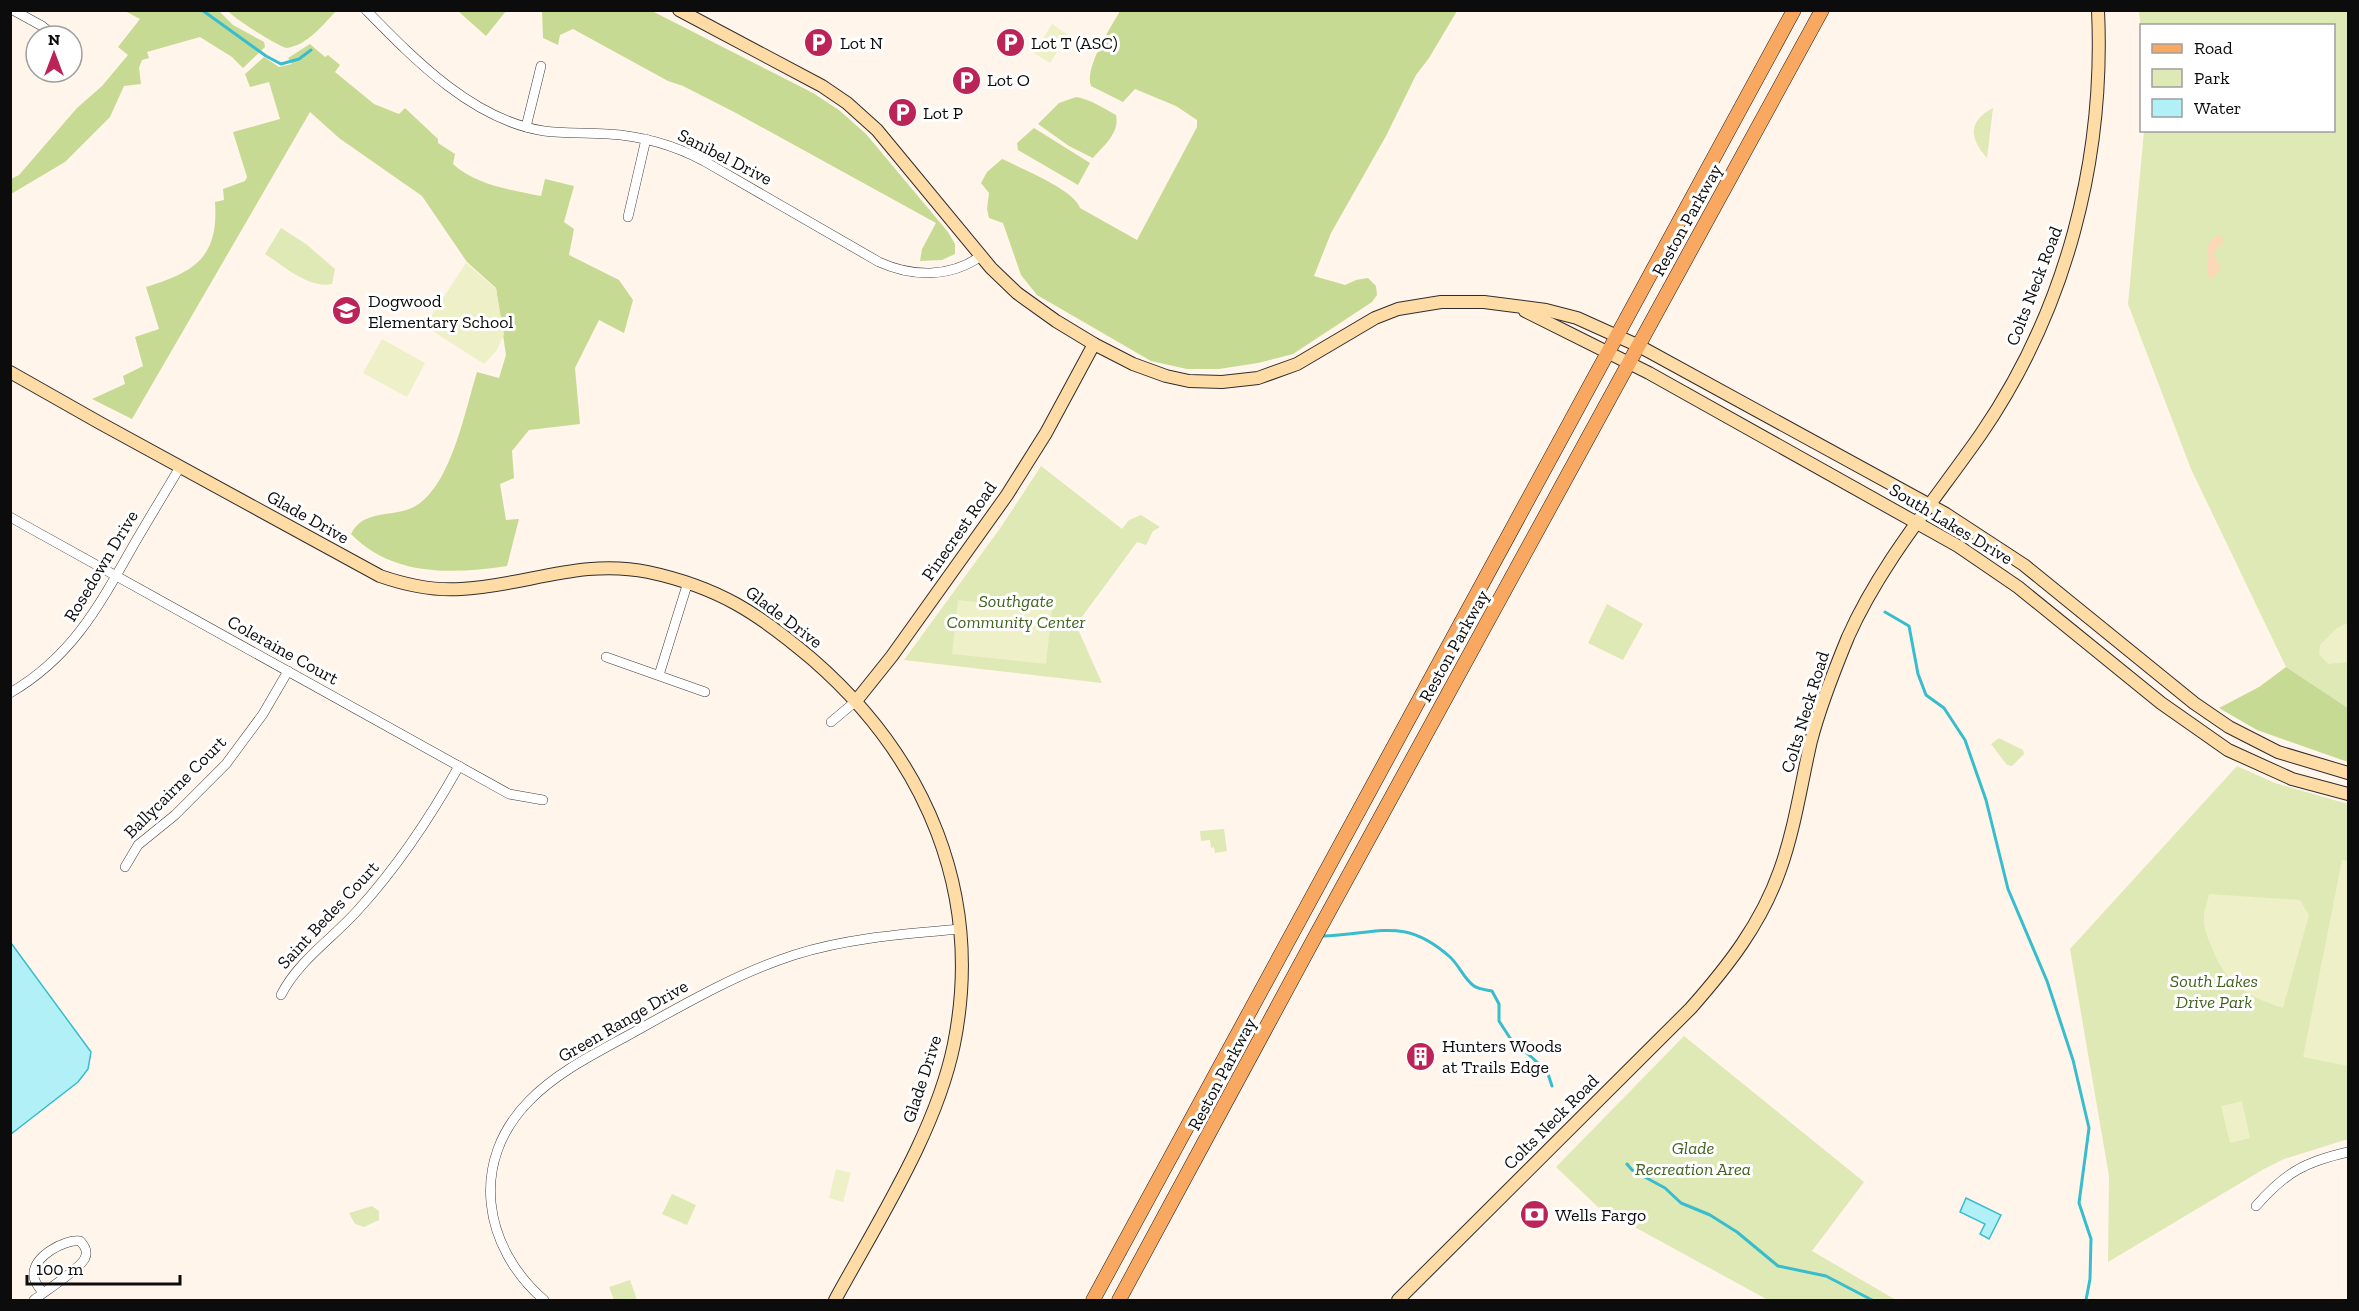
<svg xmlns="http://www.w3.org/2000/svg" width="2359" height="1311" font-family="'Zilla Slab',serif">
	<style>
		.green { fill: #dfe9b5 }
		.forest { fill: #c7da94 }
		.sand { fill: #fbd8b7 }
		.pitch { fill: #eef0c7 }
		.water { fill: #b0f0f6; stroke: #37bdce; stroke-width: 1.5 }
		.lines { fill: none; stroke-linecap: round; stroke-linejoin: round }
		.stream { stroke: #37bdce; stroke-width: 3 }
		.street-casing { stroke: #3f3f3f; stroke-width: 10 }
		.secondary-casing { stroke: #2e2e2e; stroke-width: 14 }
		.primary-casing { stroke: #1d1d1d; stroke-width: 15 }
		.street { stroke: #fff; stroke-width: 9 }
		.secondary { stroke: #ffdca6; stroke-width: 12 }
		.primary { stroke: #f9a861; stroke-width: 14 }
		.labels { text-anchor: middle; stroke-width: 6; stroke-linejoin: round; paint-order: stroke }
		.poi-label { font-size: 18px; fill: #0c0c0c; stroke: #fff; text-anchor: start }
		.street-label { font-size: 18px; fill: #0c0c0c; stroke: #fff }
		.park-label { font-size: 18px; font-style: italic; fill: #40641d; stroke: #fff }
	</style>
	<rect width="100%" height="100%" fill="#fff5eb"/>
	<g class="green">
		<path d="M 2139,11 L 2348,11 L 2348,708 L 2286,667 L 2191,469 L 2128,304 L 2144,131 L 2334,130 L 2334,26 L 2142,26 L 2141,31 Z"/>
		<path d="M 1993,108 L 1987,158 C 1969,138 1968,121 1993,108 Z"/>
		<path d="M 281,228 L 306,244 L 335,269 L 332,284 C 309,289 284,266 265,254 Z"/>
		<path d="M 1041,466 L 1122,529 L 1129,520 L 1141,515 L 1160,527 L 1153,531 L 1146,545 L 1137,542 L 1076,625 L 1102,683 L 904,660 L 1001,527 Z"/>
		<path d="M 1607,604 L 1643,624 L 1623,660 L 1588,643 Z"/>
		<path d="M 1999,738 L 2023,750 L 2024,754 L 2012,766 L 2007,765 L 1991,744 Z"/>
		<path d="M 2237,766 L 2275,783 L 2348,804 L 2348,1139 L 2284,1159 L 2264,1169 L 2108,1262 L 2109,1176 L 2070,949 Z"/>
		<path d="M 1224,829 L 1227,851 L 1215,853 L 1214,847 L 1211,848 L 1210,840 L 1201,841 L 1200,831 Z"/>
		<path d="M 1684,1036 L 1864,1182 L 1812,1251 L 1896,1300 L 1768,1300 L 1598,1207 L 1556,1167 Z"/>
		<path d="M 672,1194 L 696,1205 L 687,1225 L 662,1214 Z"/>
		<path d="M 372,1206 L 379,1211 L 379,1220 L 364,1227 L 355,1224 L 349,1213 Z"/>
		<path d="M 630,1280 L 637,1300 L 614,1300 L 609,1287 Z"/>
	</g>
	<g class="forest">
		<path d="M 125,11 L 219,11 L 233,25 L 264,42 L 265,47 L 243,68 L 232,57 L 200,37 L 147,52 L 149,58 L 142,60 L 139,68 L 141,84 L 124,86 L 110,117 L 65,162 L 11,194 L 11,179 L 19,175 L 77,108 L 102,86 L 128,55 L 118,47 L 140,19 Z"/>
		<path d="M 228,11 L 336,11 C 323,25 307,45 287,48 C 279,47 233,18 228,11 Z"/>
		<path d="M 458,11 L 506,11 L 486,36 Z"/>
		<path d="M 542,11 L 652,11 L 813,93 L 839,110 L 866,134 L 948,232 L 955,244 L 955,254 L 942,260 L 920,261 L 922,249 L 936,223 L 736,113 L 683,86 L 668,81 L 573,29 L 560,35 L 558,45 L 543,38 Z"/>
		<path d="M 1120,11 L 1457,11 L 1429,58 L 1416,75 L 1386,136 L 1331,233 L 1314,276 L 1345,285 L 1356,280 L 1368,278 L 1376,286 L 1377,295 L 1372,302 L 1293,354 L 1258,363 L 1219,369 L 1187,369 L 1151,361 L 1037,295 L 1021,275 L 1003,223 L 989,218 L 987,209 L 989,193 L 981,183 L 987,172 L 1002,159 L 1009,162 C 1026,171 1074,190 1080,208 L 1137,240 L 1197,127 L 1197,120 L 1176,106 L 1135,89 L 1123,102 L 1091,86 C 1084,68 1111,27 1120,11 Z"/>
		<path d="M 310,44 L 325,57 L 328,55 L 340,65 L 335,72 L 374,104 L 399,114 L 405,108 L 438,139 L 438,143 L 455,154 L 453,164 C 476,185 511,190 541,196 L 545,179 L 574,186 L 564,222 L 574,229 L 569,255 L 619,280 L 633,300 L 624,333 L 599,320 L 575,368 L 580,424 L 529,430 L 512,451 L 514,478 L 500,484 L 506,520 L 519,519 L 507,566 C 452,574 393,577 351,534 C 365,506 399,520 420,503 C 452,479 465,411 477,372 L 499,378 L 506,355 L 496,288 L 467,262 L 422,196 L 339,138 L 310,112 L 132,419 L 92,399 L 125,384 L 123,376 L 143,366 L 135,337 L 159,329 L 146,287 C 194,272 219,258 215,202 L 224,200 L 223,189 L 245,181 L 247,177 L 233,132 L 280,119 L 269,82 L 250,87 L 245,74 L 264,57 L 279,67 L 292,64 L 288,58 Z"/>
		<path d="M 1076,97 C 1090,99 1103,108 1116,115 C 1120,133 1104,145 1093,158 L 1069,146 L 1038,124 L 1059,103 Z"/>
		<path d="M 1034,128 L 1090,163 L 1078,185 L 1018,150 L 1017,143 Z"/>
		<path d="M 2286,667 L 2348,708 L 2348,762 L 2257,730 L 2219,708 L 2259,687 Z"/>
	</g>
	<path class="sand" d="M 2220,235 L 2224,242 L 2215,250 L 2214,255 L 2221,268 L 2213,278 L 2208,276 L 2207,273 L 2208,245 L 2215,236 Z"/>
	<g class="pitch">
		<path d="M 1052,24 L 1068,35 L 1050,63 L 1034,53 Z"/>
		<path d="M 466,263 L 496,289 L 504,334 L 497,350 L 484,364 L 431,330 L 430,318 Z"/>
		<path d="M 382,339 L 425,363 L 407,397 L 363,373 Z"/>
		<path d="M 958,600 L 1052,610 L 1046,664 L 952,654 Z"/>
		<path d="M 2348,623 L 2348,662 L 2328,664 L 2319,654 L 2320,645 L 2337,628 Z"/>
		<path d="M 2342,860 L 2348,861 L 2348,1066 L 2303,1057 Z"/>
		<path d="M 2209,894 L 2300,900 L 2309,915 L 2283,1008 C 2247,996 2226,985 2212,948 C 2208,939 2203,926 2204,917 C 2204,910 2208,901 2209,894 Z"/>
		<path d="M 2242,1101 L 2250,1138 L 2230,1143 L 2221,1106 Z"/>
		<path d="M 836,1169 L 851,1173 L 843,1202 L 829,1198 Z"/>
	</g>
	<g class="water">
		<path d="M 11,943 L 91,1052 L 88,1069 L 78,1082 L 11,1134 Z"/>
		<path d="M 1966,1198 L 2001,1215 L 1989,1239 L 1980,1234 L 1985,1224 L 1960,1212 Z"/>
	</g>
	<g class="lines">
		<g class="stream">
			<path d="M 202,10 L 266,56 L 281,64 L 299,59 L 311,50"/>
			<path d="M 1885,612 L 1909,626 L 1918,674 L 1926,695 L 1944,708 L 1965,740 L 1986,800 L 2008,889 L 2047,981 L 2073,1060 L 2089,1128 L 2079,1203 L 2091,1239 L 2090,1279 L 2086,1300"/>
			<path d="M 1322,936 C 1377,935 1403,915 1450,957 C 1459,965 1464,979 1474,986 C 1478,989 1487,990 1492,991 L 1499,1004 L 1499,1021 L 1510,1038 L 1547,1071 L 1552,1086"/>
			<path d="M 1627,1164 L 1632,1170 L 1665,1188 L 1681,1203 L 1710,1215 L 1737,1232 L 1778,1266 L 1826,1276 L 1872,1300"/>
		</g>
		<defs>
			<g id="street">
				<path d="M 13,10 L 42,26 L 55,36"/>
				<path d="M 366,10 C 415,60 473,120 544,131 C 565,134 587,132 608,134 C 641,136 674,145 704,161 L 879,262 C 912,277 950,278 981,256"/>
				<path d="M 526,127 L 541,66"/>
				<path d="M 628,217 L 646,139"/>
				<path d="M 10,517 L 509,794 L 543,800"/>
				<path d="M 606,657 L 705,692"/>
				<path d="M 659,675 L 688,582"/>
				<path d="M 10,693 C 72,657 99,606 133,546 C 148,520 164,494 180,467"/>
				<path d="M 831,722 L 856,701"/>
				<path d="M 125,867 L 138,845 L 175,815 L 226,764 L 263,714 L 288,671"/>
				<path d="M 281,995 C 299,960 332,939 358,910 C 398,866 430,818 459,766"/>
				<path d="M 2256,1206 C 2285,1173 2304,1162 2348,1152"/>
				<path d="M 34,1300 C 44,1292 81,1268 85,1258 C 88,1251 85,1246 80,1241 C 64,1239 32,1257 34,1276 C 34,1283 40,1288 43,1293"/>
				<path d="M 544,1300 C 483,1247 469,1162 529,1101 C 556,1073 594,1054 627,1036 C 681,1006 735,974 794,955 C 848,938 904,934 960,929"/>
			</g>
			<g id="secondary">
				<path d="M 679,10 L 822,86 L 847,103 L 877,130 L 991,268 L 1017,293 L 1056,321 L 1094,344 L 1133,364 L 1166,376 L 1189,381 L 1222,382 L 1258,378 L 1297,364 L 1375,318 L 1398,309 L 1441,302 L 1484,302 L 1546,310 L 1577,318 L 1639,346 L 1946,514 L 2024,565 L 2194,703 L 2229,727 L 2278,752 L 2348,773"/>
				<path d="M 1525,311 L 1649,373 L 1958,546 L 2018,587 L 2161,703 L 2228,750 L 2292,779 L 2348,794"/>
				<path d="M 10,372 L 100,423 L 380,576 C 406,585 433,591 461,589 C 525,586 581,558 648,572 C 718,587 758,613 812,659 C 926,758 984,893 954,1044 C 936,1132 878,1221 835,1300"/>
				<path d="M 856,701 L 892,656 L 1007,495 L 1046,433 L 1094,344"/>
				<path d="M 1398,1300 L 1691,1008 C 1728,966 1761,924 1780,870 C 1795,828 1801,784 1811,741 C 1820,706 1834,671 1848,637 C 1881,563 1935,500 1981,434 C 2066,310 2105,160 2098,10"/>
			</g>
			<g id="primary">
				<path d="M 1093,1300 L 1794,10"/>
				<path d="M 1119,1300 L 1315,937 L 1822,10"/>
			</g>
		</defs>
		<use href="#street" class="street-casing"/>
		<use href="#secondary" class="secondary-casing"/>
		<use href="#primary" class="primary-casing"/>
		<use href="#street" class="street"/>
		<use href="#secondary" class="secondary"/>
		<use href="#primary" class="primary"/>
	</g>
	<defs>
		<symbol id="parking-disc" viewBox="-11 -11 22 22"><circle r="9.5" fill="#bc2457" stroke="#fff"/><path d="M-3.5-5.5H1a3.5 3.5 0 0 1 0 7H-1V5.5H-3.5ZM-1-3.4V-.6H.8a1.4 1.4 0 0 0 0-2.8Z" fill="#fff"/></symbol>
		<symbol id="school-disc" viewBox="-11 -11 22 22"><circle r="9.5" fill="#bc2457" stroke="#fff"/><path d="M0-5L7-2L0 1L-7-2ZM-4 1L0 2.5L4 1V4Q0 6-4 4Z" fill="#fff"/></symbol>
		<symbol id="building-disc" viewBox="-11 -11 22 22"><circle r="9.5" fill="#bc2457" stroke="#fff"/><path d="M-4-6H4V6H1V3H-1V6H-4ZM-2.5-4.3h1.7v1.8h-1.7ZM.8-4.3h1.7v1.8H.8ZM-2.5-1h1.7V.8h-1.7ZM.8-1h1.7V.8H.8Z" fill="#fff"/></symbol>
		<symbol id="bank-disc" viewBox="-11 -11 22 22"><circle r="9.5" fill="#bc2457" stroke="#fff"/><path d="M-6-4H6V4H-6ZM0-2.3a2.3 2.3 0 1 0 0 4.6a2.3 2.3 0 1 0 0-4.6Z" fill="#fff"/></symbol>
	</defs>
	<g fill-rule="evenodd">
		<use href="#parking-disc" x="802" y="26" width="33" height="33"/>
		<use href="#parking-disc" x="994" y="26" width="33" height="33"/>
		<use href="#parking-disc" x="950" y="64" width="33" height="33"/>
		<use href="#parking-disc" x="886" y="96" width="33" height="33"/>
		<use href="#school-disc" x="330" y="294" width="33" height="33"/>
		<use href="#building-disc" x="1404" y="1040" width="33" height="33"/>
		<use href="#bank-disc" x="1518" y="1198" width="33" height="33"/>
	</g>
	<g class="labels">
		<g class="poi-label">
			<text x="840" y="49">Lot N</text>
			<text x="1031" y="49">Lot T (ASC)</text>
			<text x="987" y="86">Lot O</text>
			<text x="923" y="119">Lot P</text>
			<text x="368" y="307">Dogwood<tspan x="368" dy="21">Elementary School</tspan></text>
			<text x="1442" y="1052">Hunters Woods<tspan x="1442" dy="21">at Trails Edge</tspan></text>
			<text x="1555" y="1221">Wells Fargo</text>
		</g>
		<g class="street-label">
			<text transform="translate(725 157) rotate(27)" y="6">Sanibel Drive</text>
			<text transform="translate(1687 220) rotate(-61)" y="6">Reston Parkway</text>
			<text transform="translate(2034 286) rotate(-69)" y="6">Colts Neck Road</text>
			<text transform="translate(308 517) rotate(29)" y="6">Glade Drive</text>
			<text transform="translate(1951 524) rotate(31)" y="6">South Lakes Drive</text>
			<text transform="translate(959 531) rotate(-55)" y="6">Pinecrest Road</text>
			<text transform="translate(101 566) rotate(-59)" y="6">Rosedown Drive</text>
			<text transform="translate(784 617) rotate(37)" y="6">Glade Drive</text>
			<text transform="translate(1454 646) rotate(-61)" y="6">Reston Parkway</text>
			<text transform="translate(283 650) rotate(29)" y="6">Coleraine Court</text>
			<text transform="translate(1805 712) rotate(-73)" y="6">Colts Neck Road</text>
			<text transform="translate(175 787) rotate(-45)" y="6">Ballycairne Court</text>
			<text transform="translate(328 915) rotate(-47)" y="6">Saint Bedes Court</text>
			<text transform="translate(623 1021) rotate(-30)" y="6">Green Range Drive</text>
			<text transform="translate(1222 1074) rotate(-62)" y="6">Reston Parkway</text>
			<text transform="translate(922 1079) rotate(-72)" y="6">Glade Drive</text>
			<text transform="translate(1551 1122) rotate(-45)" y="6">Colts Neck Road</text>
		</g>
		<g class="park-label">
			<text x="1016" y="607">Southgate<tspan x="1016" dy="21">Community Center</tspan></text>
			<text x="2214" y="987">South Lakes<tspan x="2214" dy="21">Drive Park</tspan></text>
			<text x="1693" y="1154">Glade<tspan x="1693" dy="21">Recreation Area</tspan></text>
		</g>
	</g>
	<rect width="2359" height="1311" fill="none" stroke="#0c0c0c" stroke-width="24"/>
	<rect x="2140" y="24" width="195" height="108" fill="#ffffff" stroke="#9e9e9e" stroke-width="1.5"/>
	<rect x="2152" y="44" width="30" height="9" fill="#f9a861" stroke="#9e9e9e" stroke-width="1.5"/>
	<text x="2194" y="54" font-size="18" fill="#0c0c0c">Road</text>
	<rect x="2152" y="69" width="30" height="18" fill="#dfe9b5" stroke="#9e9e9e" stroke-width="1.5"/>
	<text x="2194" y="84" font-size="18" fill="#0c0c0c">Park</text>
	<rect x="2152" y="99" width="30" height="18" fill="#b0f0f6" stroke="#9e9e9e" stroke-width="1.5"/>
	<text x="2194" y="114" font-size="18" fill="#0c0c0c">Water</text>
	<g transform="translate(54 54)"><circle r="28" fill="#ffffff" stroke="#9e9e9e" stroke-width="1.5"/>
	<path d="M0-4.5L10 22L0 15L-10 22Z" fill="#bc2457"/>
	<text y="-9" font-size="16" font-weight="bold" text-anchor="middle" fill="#0c0c0c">N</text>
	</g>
	<path d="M27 1275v9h153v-9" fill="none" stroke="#0c0c0c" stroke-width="3"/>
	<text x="36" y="1275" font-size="18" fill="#0c0c0c" stroke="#ffffff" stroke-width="4.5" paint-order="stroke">100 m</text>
</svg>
